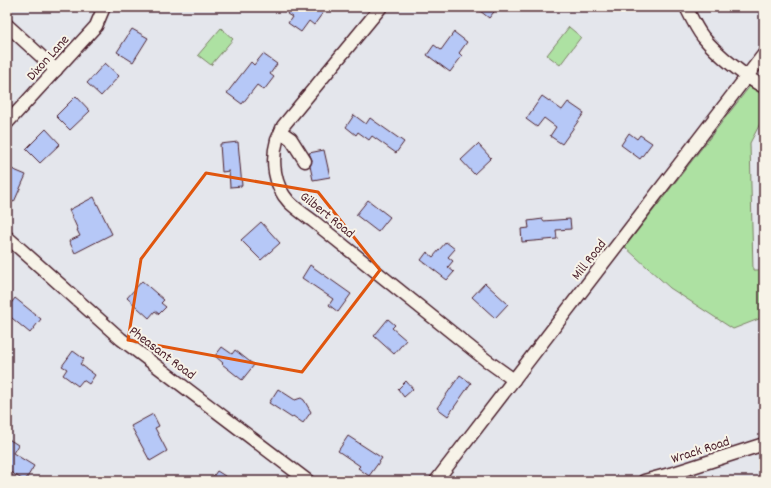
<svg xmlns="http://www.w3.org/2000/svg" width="771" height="488" font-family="Dekko,sans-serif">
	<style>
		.green { fill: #ade1a2; stroke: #7c8066 }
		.building { fill: #b6c8f7; stroke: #4a1f2b }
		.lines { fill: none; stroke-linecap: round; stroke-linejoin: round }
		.minor-casing { stroke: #4a1f2b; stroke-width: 15 }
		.minor { stroke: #f7f3e8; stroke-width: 12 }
		.marked { fill: none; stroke: #e0560e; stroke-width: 3; stroke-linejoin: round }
		.labels { text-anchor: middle; stroke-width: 4; stroke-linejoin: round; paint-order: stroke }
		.street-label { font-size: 14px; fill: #4a1f2b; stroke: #f7f3e8 }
	</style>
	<rect width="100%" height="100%" fill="#e4e6ec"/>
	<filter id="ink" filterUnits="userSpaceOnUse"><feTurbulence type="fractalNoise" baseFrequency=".025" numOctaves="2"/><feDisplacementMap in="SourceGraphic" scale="8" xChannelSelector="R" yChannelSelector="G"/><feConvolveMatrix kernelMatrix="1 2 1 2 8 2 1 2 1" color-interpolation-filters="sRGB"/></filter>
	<g filter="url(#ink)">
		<g class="green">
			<path d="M 569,27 L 581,37 L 560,65 L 547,55 Z"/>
			<path d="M 221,28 L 233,39 L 211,65 L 198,55 Z"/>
			<path d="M 750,86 L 764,95 L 764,116 L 750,143 L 753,270 L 764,270 L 764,317 L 733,329 L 670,288 L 625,247 Z"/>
		</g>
		<g class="building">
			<path d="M 292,7 L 327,7 L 314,25 L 309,21 L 301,32 L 288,23 L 292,17 L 287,14 Z"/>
			<path d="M 475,7 L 498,7 L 489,18 Z"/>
			<path d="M 132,29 L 148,38 L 133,62 L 117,52 Z"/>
			<path d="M 454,32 L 467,42 L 459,53 L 462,56 L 450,72 L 427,55 L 434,45 L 441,50 Z"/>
			<path d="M 263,54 L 277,64 L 270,74 L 274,77 L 264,90 L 257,85 L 242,104 L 227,93 L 251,62 L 254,65 Z"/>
			<path d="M 105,63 L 119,76 L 101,96 L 87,83 Z"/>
			<path d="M 76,96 L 90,111 L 70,130 L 56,116 Z"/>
			<path d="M 542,96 L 562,110 L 568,102 L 584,113 L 562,144 L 550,136 L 556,127 L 544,118 L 537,127 L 526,119 Z"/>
			<path d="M 354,115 L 366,124 L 370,118 L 404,142 L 396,153 L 372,136 L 369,140 L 358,132 L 356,135 L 346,127 Z"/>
			<path d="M 46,129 L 60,144 L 40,163 L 26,149 Z"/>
			<path d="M 629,133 L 637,139 L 640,135 L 652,143 L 640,159 L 621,145 Z"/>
			<path d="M 238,142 L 242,186 L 230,187 L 229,171 L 222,172 L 220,144 Z"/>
			<path d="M 478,144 L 491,158 L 474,174 L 461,160 Z"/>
			<path d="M 324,150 L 330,177 L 313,180 L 310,166 L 312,160 L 309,153 Z"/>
			<path d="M 7,167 L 26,175 L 14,202 L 7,199 Z"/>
			<path d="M 94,197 L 112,234 L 75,253 L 69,241 L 80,236 L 77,230 L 78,230 L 69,210 Z"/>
			<path d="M 368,200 L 390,217 L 378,232 L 356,215 Z"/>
			<path d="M 543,219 L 543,221 L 570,219 L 571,229 L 556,230 L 557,239 L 522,242 L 521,229 L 529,228 L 528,221 Z"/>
			<path d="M 261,222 L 280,243 L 261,260 L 241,240 Z"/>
			<path d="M 446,242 L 455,249 L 448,257 L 453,261 L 448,267 L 454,272 L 447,280 L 421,260 L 427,252 L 433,257 Z"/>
			<path d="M 310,265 L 351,294 L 338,312 L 329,305 L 333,299 L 302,278 Z"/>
			<path d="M 142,281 L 164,300 L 161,303 L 166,307 L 159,314 L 155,311 L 149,318 L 127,298 Z"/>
			<path d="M 485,283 L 508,304 L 495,318 L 472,297 Z"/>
			<path d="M 15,298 L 41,319 L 30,333 L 7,314 L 7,309 Z"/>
			<path d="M 388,319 L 395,325 L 392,328 L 406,340 L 394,354 L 374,336 Z"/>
			<path d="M 222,347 L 232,354 L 235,350 L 254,365 L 242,380 L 222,364 L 223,363 L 215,356 Z"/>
			<path d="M 73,351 L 84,359 L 80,364 L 95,375 L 89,384 L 83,380 L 78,386 L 63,375 L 67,369 L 62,366 Z"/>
			<path d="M 460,375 L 471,383 L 448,416 L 437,408 Z"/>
			<path d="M 406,381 L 413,389 L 404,397 L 398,389 Z"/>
			<path d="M 278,389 L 295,400 L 301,398 L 304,400 L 311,412 L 303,423 L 293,416 L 292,418 L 269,403 Z"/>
			<path d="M 153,414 L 159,426 L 155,428 L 167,451 L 150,461 L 131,426 Z"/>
			<path d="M 348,436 L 382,458 L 369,476 L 358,468 L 360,466 L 338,451 Z"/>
			<path d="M 7,438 L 18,445 L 13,453 L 34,466 L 25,481 L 7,470 Z"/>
			<path d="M 217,471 L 233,481 L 210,481 Z"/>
		</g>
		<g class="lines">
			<defs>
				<g id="minor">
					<path d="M 381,7 L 283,126 C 281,131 279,136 277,140 C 271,161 274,186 289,202 C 296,209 305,215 313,221 L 486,360 L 514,380"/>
					<path d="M 686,7 C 691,17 696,28 703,37 C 717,54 745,77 764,87"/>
					<path d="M 7,25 L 56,70"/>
					<path d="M 7,123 L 96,26 L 104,7"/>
					<path d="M 281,132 L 291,139 L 305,161"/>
					<path d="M 7,237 L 121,339 L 308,481"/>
					<path d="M 436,481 L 764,54"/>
					<path d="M 644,481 L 677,472 L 764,444"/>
				</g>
			</defs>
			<use href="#minor" class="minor-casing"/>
			<use href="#minor" class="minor"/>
		</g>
	</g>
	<path class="marked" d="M 206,173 L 318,192 L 380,270 L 302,372 L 128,340 L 141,259 Z"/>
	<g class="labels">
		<g class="street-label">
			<text transform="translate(47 57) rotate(-48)" y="5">Dixon Lane</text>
			<text transform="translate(328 214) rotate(39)" y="5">Gilbert Road</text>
			<text transform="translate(588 259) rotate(-52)" y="5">Mill Road</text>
			<text transform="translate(163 352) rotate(37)" y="5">Pheasant Road</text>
			<text transform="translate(700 449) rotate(-18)" y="5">Wrack Road</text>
		</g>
	</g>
	<rect width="771" height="488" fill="none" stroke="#f7f3e8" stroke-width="24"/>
	<rect x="12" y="12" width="747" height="464" fill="none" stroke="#4a1f2b" stroke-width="1.5" filter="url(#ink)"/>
</svg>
